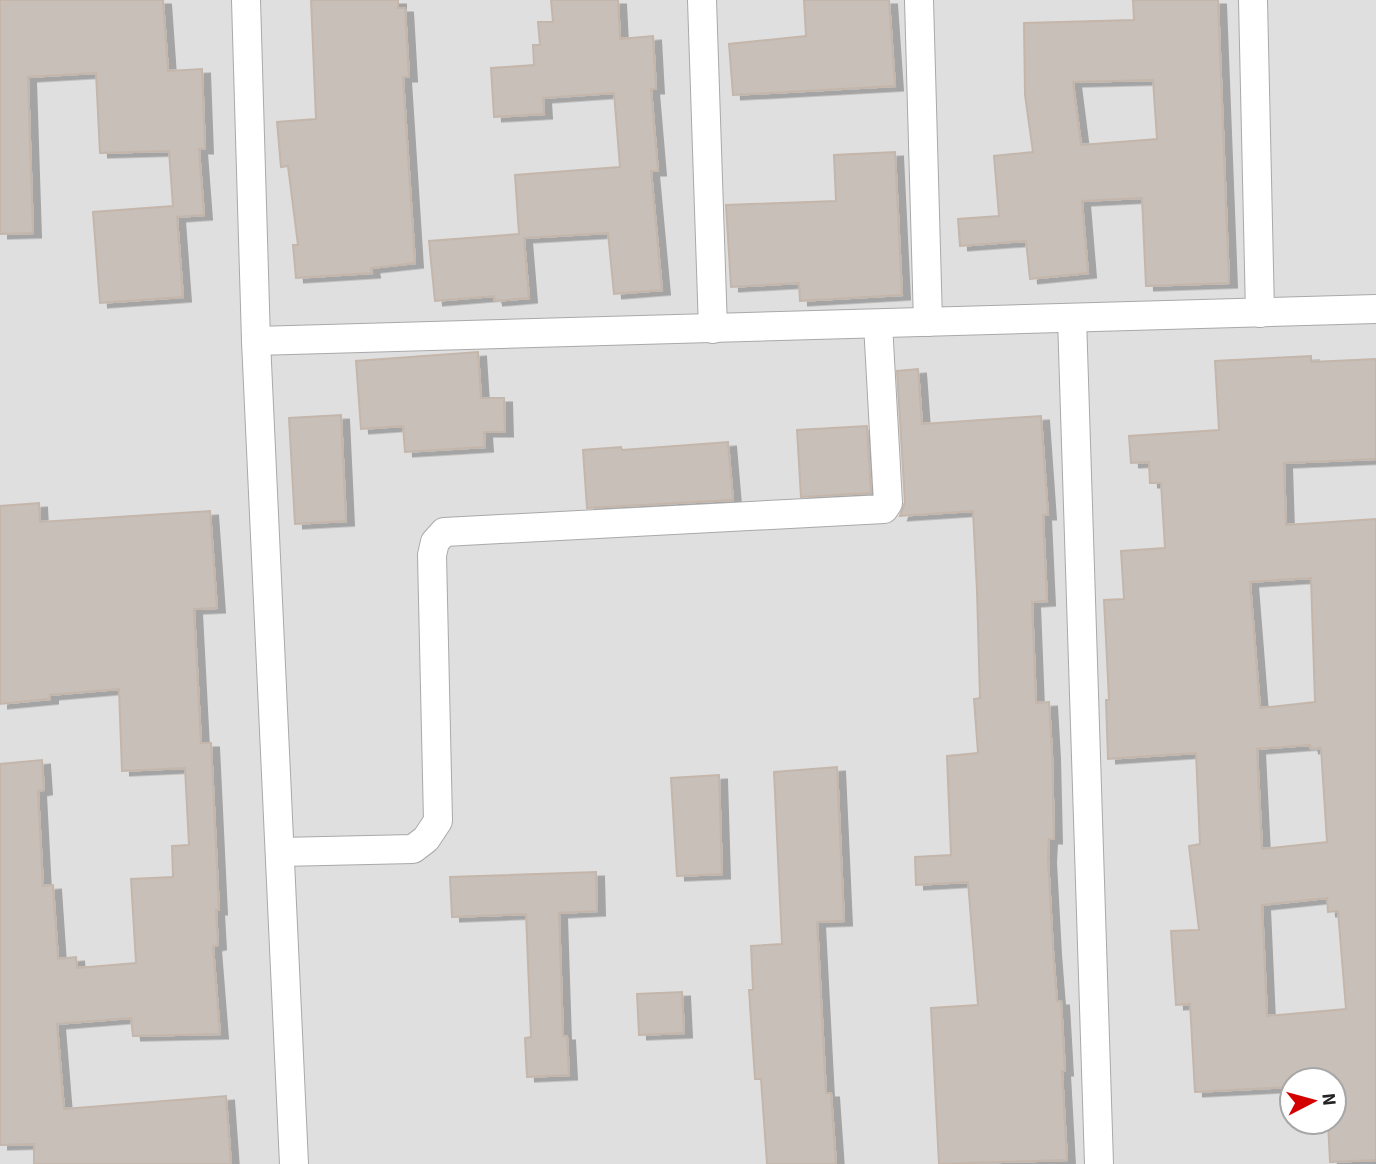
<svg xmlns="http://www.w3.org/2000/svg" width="1376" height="1164" font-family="'Source Sans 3',sans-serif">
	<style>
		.residential { fill: #e0dfdf; fill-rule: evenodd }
		.building { fill: #c7bfb8; stroke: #c4b6ab; stroke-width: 2; fill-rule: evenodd; filter: url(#shadow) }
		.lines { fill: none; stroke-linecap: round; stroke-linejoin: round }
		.minor-casing { stroke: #a9a9a9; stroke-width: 30 }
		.minor { stroke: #fff; stroke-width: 28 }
	</style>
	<defs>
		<filter id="shadow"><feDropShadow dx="8" dy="4.5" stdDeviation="0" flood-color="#0004"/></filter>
	</defs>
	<rect width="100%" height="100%" fill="#f2efe9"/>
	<path class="residential" d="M 0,0 L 1376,0 L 1376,1164 L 0,1164 ZM 1292,1080 L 1334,1080 L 1334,1122 L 1292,1122 Z"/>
	<g class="building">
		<path d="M 0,0 L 163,0 L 168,71 L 202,69 L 205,149 L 199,149 L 204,215 L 177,217 L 183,297 L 100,303 L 93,212 L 173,206 L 169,151 L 100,153 L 96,73 L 28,77 L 33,233 L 0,234 Z"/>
		<path d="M 311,0 L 398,0 L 398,8 L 405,8 L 409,77 L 403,77 L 415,263 L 371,268 L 372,273 L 296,278 L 293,245 L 298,245 L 288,166 L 281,167 L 277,122 L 316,119 Z"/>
		<path d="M 551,0 L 618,0 L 620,39 L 653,36 L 656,89 L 651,89 L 658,171 L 651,171 L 662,290 L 614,294 L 608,233 L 524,238 L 529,298 L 495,301 L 494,296 L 435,301 L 429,241 L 519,234 L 515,175 L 620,167 L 614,93 L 543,98 L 544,114 L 494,117 L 491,68 L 534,65 L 533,45 L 540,45 L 538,22 L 553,22 Z"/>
		<path d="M 804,0 L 889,0 L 895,86 L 733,95 L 729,44 L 806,36 Z"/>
		<path d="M 1133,0 L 1218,0 L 1229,283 L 1146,286 L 1142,198 L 1082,201 L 1088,273 L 1030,279 L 1026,241 L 960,246 L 958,219 L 999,216 L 994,156 L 1033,152 L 1025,95 L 1024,23 L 1134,20 ZM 1153,80 L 1157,139 L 1081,145 L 1073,82 Z"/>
		<path d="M 895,152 L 902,295 L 800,301 L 799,283 L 731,287 L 726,205 L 836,201 L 834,155 Z"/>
		<path d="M 478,352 L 481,398 L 504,398 L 505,432 L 484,432 L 485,447 L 405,452 L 403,426 L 361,429 L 356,361 Z"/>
		<path d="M 1311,356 L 1311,362 L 1376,359 L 1376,459 L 1284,463 L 1286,525 L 1376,519 L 1376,1160 L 1330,1162 L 1328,1122 L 1334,1122 L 1334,1080 L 1292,1080 L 1292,1087 L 1195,1092 L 1190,1004 L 1176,1005 L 1171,931 L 1199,930 L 1189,846 L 1200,844 L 1196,753 L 1108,759 L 1106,700 L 1109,700 L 1104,600 L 1124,599 L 1121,551 L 1165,548 L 1161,483 L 1150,483 L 1149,462 L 1131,463 L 1129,436 L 1219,430 L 1215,361 ZM 1311,578 L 1315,702 L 1260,708 L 1250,582 ZM 1310,745 L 1311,749 L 1321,748 L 1327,842 L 1262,849 L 1257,749 ZM 1327,898 L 1328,912 L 1338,911 L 1346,1009 L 1267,1016 L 1262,905 Z"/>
		<path d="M 918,369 L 922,424 L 1041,416 L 1048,515 L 1043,515 L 1047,601 L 1032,602 L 1036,703 L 1049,702 L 1052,754 L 1054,839 L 1049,839 L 1048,858 L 1053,950 L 1057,1001 L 1061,1001 L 1065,1071 L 1062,1071 L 1067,1160 L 939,1164 L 931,1008 L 978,1005 L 968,882 L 916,885 L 915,857 L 951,855 L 947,756 L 978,753 L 974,699 L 980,698 L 977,591 L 973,511 L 900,516 L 905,502 L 897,371 Z"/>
		<path d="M 341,415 L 346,521 L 295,524 L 289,418 Z"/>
		<path d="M 867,426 L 871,493 L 801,497 L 797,430 Z"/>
		<path d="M 728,442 L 733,500 L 587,508 L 583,450 L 621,447 L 622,450 Z"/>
		<path d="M 39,503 L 40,522 L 210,511 L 217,608 L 194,609 L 201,743 L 211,743 L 219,910 L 216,910 L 218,945 L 213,946 L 220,1034 L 133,1036 L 131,1018 L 57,1024 L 64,1109 L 226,1096 L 231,1164 L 34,1164 L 34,1144 L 0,1145 L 0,764 L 42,760 L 44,790 L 38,791 L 43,886 L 53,885 L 58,959 L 76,957 L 77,968 L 136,963 L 131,879 L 173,877 L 172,846 L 189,845 L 185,768 L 122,771 L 119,689 L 50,695 L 50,699 L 0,704 L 0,506 Z"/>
		<path d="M 837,767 L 844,921 L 817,922 L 826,1093 L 831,1093 L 836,1164 L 767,1164 L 761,1079 L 755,1079 L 749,990 L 753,990 L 751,946 L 782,944 L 774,772 Z"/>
		<path d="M 719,775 L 722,874 L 677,876 L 671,778 Z"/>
		<path d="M 596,872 L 597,911 L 559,913 L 563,1036 L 567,1036 L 569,1075 L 527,1077 L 525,1038 L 531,1037 L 526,914 L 452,917 L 450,877 Z"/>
		<path d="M 682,992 L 684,1033 L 639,1035 L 637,994 Z"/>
	</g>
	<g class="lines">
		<defs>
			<g id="minor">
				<path d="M 246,0 L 256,341 L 294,1164"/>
				<path d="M 702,0 L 713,329"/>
				<path d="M 919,0 L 928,322"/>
				<path d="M 1253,0 L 1260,313"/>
				<path d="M 1072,318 L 1099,1164"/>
				<path d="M 256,341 L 1376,309"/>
				<path d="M 280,852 L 413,849 L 426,839 L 438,821 L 432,555 L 435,542 L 444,532 L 884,509 L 888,503 L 878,324"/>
			</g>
		</defs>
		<use href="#minor" class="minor-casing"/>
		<use href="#minor" class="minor"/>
	</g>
	<g transform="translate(1313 1101) rotate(84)"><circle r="33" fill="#ffffff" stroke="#a7a7a7" stroke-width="2"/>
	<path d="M0-5L12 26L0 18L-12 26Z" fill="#d40000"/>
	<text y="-10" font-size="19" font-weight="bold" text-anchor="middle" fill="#222222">N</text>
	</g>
</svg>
